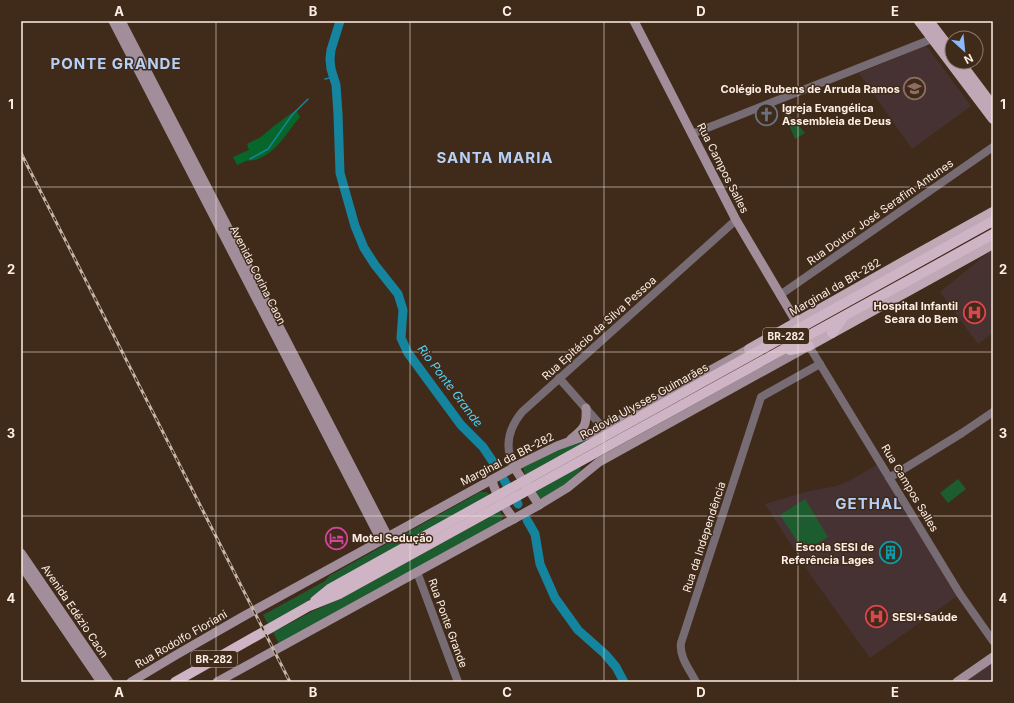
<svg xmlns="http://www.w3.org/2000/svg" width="1014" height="703" font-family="Inter,sans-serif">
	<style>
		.education { fill: #463232 }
		.medical { fill: #463230 }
		.green { fill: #1c5c2e }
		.forest { fill: #07672b }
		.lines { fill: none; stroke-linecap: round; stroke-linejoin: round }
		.stream { stroke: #15849f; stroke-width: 1.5 }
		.river { stroke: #15849f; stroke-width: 9 }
		.tertiary { stroke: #786c74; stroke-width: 8 }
		.secondary { stroke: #a18e9a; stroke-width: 9 }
		.primary { stroke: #c0a8b7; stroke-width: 10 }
		.trunk { stroke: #ceb4c4; stroke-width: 10 }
		.rail-casing { stroke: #c6b5a9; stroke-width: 3 }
		.rail { stroke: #402b1b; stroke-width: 1.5; stroke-dasharray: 4.5; stroke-linecap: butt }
		.grid { fill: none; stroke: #fdeee4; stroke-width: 1; stroke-opacity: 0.55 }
		.labels { text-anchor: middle; stroke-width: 3; stroke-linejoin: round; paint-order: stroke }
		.shield { fill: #402b1b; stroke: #c4b4a8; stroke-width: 1 }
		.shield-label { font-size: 10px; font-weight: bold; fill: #fdeee4 }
		.poi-label { font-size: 11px; font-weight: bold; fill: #fdeee4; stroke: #402b1b; text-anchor: end }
		.street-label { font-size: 11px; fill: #fdeee4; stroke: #402b1b }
		.water-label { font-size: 12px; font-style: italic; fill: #50d3f7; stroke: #402b1b }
		.district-label { font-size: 15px; font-weight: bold; letter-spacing: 1px; fill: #b6d0f6; stroke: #402b1b }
		.neatline { fill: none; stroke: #fdeee4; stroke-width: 1.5 }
		.grid-label { font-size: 13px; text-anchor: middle; font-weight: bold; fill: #fdeee4 }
	</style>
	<rect width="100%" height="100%" fill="#402b1b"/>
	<g class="education">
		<path d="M 925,46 L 928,48 L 971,106 L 912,149 L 859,73 Z"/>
		<path d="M 880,463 L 960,594 L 870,658 L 810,574 L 765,504 L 809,491 L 837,486 L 849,481 Z"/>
		<path d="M 993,661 L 993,682 L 964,682 Z"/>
	</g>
	<path class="medical" d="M 993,249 L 993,333 L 978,344 L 940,292 Z"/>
	<g class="green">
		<path d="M 781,106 L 805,133 L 795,139 Z"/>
		<path d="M 589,439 L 591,439 L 527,475 L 525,474 L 523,468 L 523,466 L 542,456 Z"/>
		<path d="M 578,468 L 581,468 L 580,471 L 567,483 L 543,498 L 539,498 L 534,492 Z"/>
		<path d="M 958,479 L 966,489 L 948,503 L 940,493 Z"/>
		<path d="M 480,492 L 486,492 L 492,496 L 327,587 L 308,601 L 268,624 L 263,615 L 325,581 L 329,576 Z"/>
		<path d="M 805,499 L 828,537 L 804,552 L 780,515 Z"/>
		<path d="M 500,511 L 503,517 L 500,522 L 279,644 L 273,632 L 313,611 L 342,598 Z"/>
	</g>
	<path class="forest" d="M 296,110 L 300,117 C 287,132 277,152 258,159 C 254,161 250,160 246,161 C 243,162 240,164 237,165 L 233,157 L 249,150 L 247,144 L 261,137 L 274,126 Z"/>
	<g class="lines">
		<g class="stream">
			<path d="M 325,79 L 334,77"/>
			<path d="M 250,159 L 268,149 L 292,115 L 308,99"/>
		</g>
		<g class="river">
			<path d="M 340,21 L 331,50 L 330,59 L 331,69 L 336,85 L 338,114 L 340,173 L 355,226 L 364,248 L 375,265 L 398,294 L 403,310 L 401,338 L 408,353 L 461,425 L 483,447 L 495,465"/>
			<path d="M 504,480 L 518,504"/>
			<path d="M 527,520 L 535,534 L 540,564 L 555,598 L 578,630 L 605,654 L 616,667 L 624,682"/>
		</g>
		<g class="tertiary">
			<path d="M 692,134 L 932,39"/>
			<path d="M 780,295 L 993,147"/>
			<path d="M 809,346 L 960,594 L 993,641"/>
			<path d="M 559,378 L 604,429"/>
			<path d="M 514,467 C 504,447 508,429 522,412 L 736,220"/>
			<path d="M 889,478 L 962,433 L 993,412"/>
			<path d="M 417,572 L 458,682"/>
			<path d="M 696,682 C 690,670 679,657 681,643 L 761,397 L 820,364"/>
		</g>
		<g class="secondary">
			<path d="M 113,21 L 381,540"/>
			<path d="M 121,21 L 388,537"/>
			<path d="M 634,21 L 736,220 L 797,323"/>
			<path d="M 571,439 C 585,428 587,425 586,408"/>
			<path d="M 514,467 L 539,505"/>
			<path d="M 492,480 C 495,494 505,508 514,519"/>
			<path d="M 21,553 L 109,682"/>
			<path d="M 21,565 L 101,682"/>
			<path d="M 131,682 L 176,655 L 244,616 L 522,463 L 557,446 L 604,429 L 749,349"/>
			<path d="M 217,682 L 539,505 L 567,488 L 599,462 L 805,348"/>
			<path d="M 957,682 L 993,657"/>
		</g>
		<g class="primary">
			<path d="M 919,21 L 993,119"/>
			<path d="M 929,21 L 952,51"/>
			<path d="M 960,62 L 993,106"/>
			<path d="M 809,346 L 993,244"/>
			<path d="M 749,349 L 908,259 L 993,212"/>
		</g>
		<g class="trunk">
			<path d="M 832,333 L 842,319"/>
			<path d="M 790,350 L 809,346"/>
			<path d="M 315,601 L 331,588 L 993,221"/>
			<path d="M 175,682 L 309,606 L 339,594 L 993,234"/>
		</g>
		<defs>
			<path id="rail" d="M 21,153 L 290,682"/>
		</defs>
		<use href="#rail" class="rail-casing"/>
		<use href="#rail" class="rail"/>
	</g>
	<path class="grid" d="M 216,21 L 216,682M 410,21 L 410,682M 604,21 L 604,682M 798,21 L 798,682M 21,187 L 993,187M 21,352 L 993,352M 21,516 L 993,516"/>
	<defs>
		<symbol id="school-ring" viewBox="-11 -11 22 22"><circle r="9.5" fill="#402b1b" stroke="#8d6e63" stroke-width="1.5"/><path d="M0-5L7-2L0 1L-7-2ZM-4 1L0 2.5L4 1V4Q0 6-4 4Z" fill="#8d6e63"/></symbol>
		<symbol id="church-ring" viewBox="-11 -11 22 22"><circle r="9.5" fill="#402b1b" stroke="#6b7280" stroke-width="1.5"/><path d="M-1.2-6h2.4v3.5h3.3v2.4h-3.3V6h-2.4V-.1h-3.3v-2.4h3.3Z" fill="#6b7280"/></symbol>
		<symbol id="hospital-ring" viewBox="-11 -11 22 22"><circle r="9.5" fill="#402b1b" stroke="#e0444e" stroke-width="1.5"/><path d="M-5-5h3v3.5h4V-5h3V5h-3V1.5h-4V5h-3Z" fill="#e0444e"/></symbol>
		<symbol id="hotel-ring" viewBox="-11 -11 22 22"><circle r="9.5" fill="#402b1b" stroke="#d1479c" stroke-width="1.5"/><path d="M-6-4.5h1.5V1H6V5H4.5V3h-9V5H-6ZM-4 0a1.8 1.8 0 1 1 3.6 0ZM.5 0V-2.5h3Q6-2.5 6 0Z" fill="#d1479c"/></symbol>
		<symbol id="building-ring" viewBox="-11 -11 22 22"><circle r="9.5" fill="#402b1b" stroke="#0f9aa8" stroke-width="1.5"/><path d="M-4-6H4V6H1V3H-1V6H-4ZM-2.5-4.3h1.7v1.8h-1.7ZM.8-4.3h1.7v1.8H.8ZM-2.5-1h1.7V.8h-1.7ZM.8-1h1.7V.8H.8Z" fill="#0f9aa8"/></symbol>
	</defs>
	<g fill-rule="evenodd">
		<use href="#school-ring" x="902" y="76" width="25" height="25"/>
		<use href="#church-ring" x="754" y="102" width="25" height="25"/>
		<use href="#hospital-ring" x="962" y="300" width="25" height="25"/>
		<use href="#hotel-ring" x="324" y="526" width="25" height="25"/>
		<use href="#building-ring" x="878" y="540" width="25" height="25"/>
		<use href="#hospital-ring" x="864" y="604" width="25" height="25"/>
	</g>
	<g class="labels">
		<g class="shield">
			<rect x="763" y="328" width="46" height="16" rx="3"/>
			<rect x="191" y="651" width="46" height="16" rx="3"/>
		</g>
		<g class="shield-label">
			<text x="786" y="340">BR-282</text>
			<text x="214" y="663">BR-282</text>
		</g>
		<g class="poi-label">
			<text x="900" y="93">Colégio Rubens de Arruda Ramos</text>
			<text x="782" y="112" text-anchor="start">Igreja Evangélica<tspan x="782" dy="13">Assembleia de Deus</tspan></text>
			<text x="958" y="310">Hospital Infantil<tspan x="958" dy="13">Seara do Bem</tspan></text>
			<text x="352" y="542" text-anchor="start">Motel Sedução</text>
			<text x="874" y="551">Escola SESI de<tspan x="874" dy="13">Referência Lages</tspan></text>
			<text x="892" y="621" text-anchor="start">SESI+Saúde</text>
		</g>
		<g class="street-label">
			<text transform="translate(723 168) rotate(63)" y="4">Rua Campos Salles</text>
			<text transform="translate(880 212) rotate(-35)" y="4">Rua Doutor José Serafim Antunes</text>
			<text transform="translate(258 275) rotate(63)" y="4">Avenida Corina Caon</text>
			<text transform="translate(835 287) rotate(-30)" y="4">Marginal da BR-282</text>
			<text transform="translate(599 328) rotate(-42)" y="4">Rua Epitácio da Silva Pessoa</text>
			<text transform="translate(644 401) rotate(-29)" y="4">Rodovia Ulysses Guimarães</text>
			<text transform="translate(507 459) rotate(-27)" y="4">Marginal da BR-282</text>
			<text transform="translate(910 488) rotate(59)" y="4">Rua Campos Salles</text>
			<text transform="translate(704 537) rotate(-72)" y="4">Rua da Independência</text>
			<text transform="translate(75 611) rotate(56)" y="4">Avenida Edézio Caon</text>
			<text transform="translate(448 623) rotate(70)" y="4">Rua Ponte Grande</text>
			<text transform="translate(181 639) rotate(-30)" y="4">Rua Rodolfo Floriani</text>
		</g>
		<g class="water-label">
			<text transform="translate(450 386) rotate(53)" y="4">Rio Ponte Grande</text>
		</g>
		<g class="district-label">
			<text x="116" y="69">PONTE GRANDE</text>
			<text x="495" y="163">SANTA MARIA</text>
			<text x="869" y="509">GETHAL</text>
		</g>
	</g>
	<rect width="1014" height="703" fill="none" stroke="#402b1b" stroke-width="44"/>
	<g transform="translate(964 50) rotate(153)"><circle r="19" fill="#402b1b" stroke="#8c796b"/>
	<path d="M0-3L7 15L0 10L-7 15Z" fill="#8cb9fc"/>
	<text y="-6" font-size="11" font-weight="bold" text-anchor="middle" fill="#fdeee4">N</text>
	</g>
	<rect x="22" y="22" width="970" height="659" class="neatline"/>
	<g class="grid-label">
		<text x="119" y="16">A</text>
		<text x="313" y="16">B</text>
		<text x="507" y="16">C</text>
		<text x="701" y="16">D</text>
		<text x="895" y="16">E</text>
		<text x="11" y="109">1</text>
		<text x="1003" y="109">1</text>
		<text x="11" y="274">2</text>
		<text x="1003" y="274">2</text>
		<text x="11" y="438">3</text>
		<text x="1003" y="438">3</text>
		<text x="11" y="603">4</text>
		<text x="1003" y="603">4</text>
		<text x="119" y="697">A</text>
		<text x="313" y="697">B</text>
		<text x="507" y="697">C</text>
		<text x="701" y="697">D</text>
		<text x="895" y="697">E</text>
	</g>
</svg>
